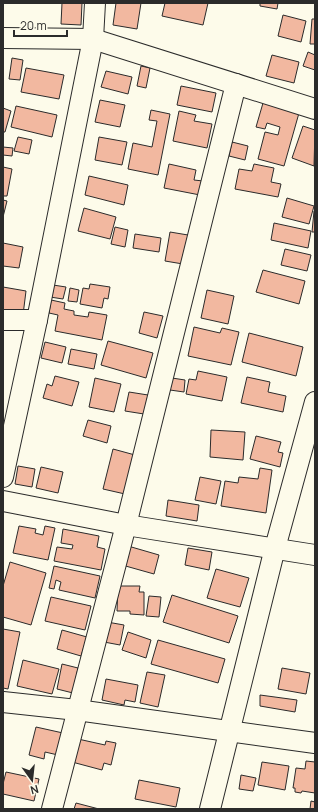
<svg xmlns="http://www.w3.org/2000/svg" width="318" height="812" font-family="Manrope,sans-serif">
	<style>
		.building { fill: #f2b8a0; stroke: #2b2b2b }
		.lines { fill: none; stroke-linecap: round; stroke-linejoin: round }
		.minor-casing { stroke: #2b2b2b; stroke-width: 22 }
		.minor { stroke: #fdfbea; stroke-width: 20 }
	</style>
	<rect width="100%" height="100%" fill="#fdfbea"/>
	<g class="building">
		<path d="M 62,3 L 82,3 L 81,25 L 61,24 Z"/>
		<path d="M 116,3 L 141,3 L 137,29 L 113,25 Z"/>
		<path d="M 165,3 L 208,3 L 203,25 L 162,16 Z"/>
		<path d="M 260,3 L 278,3 L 277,9 L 260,6 Z"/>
		<path d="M 283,15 L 306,21 L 301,42 L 278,36 Z"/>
		<path d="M 312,19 L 315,19 L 315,44 L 310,44 Z"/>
		<path d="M 308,52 L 315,55 L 315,70 L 303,66 Z"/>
		<path d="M 272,55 L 299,62 L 294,83 L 266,76 Z"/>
		<path d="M 12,58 L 23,60 L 20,80 L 9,79 Z"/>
		<path d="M 141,66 L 150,68 L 146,88 L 137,86 Z"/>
		<path d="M 26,68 L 64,75 L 59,99 L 21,92 Z"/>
		<path d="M 106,71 L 132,77 L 128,94 L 101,87 Z"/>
		<path d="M 181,86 L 216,93 L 212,112 L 177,105 Z"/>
		<path d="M 100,100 L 125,105 L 120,127 L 95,122 Z"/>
		<path d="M 263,103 L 299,113 L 284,166 L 258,159 L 265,132 L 278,135 L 280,127 L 267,123 L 265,129 L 256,127 Z"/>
		<path d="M 16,106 L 57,115 L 52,137 L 11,127 Z"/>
		<path d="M 3,108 L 11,111 L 5,132 L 3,132 Z"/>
		<path d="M 151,110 L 170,114 L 158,175 L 128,169 L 133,143 L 152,147 L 157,121 L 149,120 Z"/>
		<path d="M 179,111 L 196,115 L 194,121 L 212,124 L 207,148 L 173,141 Z"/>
		<path d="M 303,126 L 315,130 L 314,166 L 292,158 Z"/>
		<path d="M 18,137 L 32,140 L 29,154 L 14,151 Z"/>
		<path d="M 99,137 L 127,142 L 122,165 L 95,160 Z"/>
		<path d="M 232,142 L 248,146 L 245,160 L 229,156 Z"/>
		<path d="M 3,147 L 13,148 L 12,156 L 3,155 Z"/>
		<path d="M 169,164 L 196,170 L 194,180 L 203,181 L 200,195 L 164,188 Z"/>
		<path d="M 254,164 L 274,168 L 271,182 L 281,184 L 278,197 L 235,189 L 239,169 L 252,171 Z"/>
		<path d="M 3,167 L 12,169 L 7,196 L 3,196 Z"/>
		<path d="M 89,176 L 128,185 L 124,205 L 85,195 Z"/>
		<path d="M 287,198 L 314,206 L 309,224 L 282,217 Z"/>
		<path d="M 3,200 L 7,201 L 3,217 Z"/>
		<path d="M 84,208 L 116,217 L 110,239 L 78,231 Z"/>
		<path d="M 314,211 L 315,211 L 315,232 L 312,232 Z"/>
		<path d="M 274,223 L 311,231 L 308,248 L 271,240 Z"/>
		<path d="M 115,227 L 128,230 L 125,247 L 111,244 Z"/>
		<path d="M 170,232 L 188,235 L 183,264 L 165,261 Z"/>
		<path d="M 135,234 L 161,238 L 159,252 L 133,248 Z"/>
		<path d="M 3,243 L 23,247 L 19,268 L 3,266 Z"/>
		<path d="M 285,249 L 311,255 L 307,271 L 281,265 Z"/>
		<path d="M 263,270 L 305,281 L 299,304 L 256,292 Z"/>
		<path d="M 90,284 L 110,287 L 108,299 L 104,298 L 102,308 L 80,304 L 83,288 L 89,289 Z"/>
		<path d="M 53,285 L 66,287 L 63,299 L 50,297 Z"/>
		<path d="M 3,287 L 26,291 L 23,315 L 3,312 Z"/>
		<path d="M 70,288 L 79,290 L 77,302 L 68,301 Z"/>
		<path d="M 207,290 L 234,296 L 228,324 L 201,318 Z"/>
		<path d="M 51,300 L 65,303 L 64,309 L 74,311 L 74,315 L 88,317 L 89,312 L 107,315 L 102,340 L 55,331 L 58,315 L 49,313 Z"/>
		<path d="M 144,312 L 163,316 L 157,338 L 139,333 Z"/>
		<path d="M 194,327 L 220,333 L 222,328 L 239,332 L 231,365 L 188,356 Z"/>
		<path d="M 249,333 L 303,347 L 296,376 L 242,362 Z"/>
		<path d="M 108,341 L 153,353 L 146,378 L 101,365 Z"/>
		<path d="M 45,342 L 66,347 L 62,363 L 41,358 Z"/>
		<path d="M 71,349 L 97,354 L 94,369 L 68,364 Z"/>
		<path d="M 198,371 L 227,377 L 222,401 L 186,394 L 189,379 L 196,380 Z"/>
		<path d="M 55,376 L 79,382 L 72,406 L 43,398 L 47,384 L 52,386 Z"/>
		<path d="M 247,377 L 270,382 L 268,392 L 286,396 L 283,412 L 241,403 Z"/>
		<path d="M 95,378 L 121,384 L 114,412 L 89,407 Z"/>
		<path d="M 172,378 L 185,380 L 184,392 L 170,390 Z"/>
		<path d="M 129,392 L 148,395 L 144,414 L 125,411 Z"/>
		<path d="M 88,420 L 111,426 L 107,443 L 83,436 Z"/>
		<path d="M 211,430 L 245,432 L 243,460 L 210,457 Z"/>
		<path d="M 256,436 L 281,442 L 278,452 L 283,453 L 280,467 L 250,459 Z"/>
		<path d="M 113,449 L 135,455 L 125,494 L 103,489 Z"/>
		<path d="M 18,466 L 35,469 L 32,487 L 15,484 Z"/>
		<path d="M 41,467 L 63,472 L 58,493 L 36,488 Z"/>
		<path d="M 260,468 L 272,470 L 266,513 L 221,506 L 225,481 L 238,483 L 239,477 L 258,479 Z"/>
		<path d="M 200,477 L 221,481 L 216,504 L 195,500 Z"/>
		<path d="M 168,500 L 199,505 L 197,521 L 166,516 Z"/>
		<path d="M 19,526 L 36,529 L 35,533 L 43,535 L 45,526 L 55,528 L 48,560 L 13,553 Z"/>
		<path d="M 63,529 L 99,536 L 97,547 L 105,549 L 101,570 L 54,561 L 57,547 L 72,549 L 73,545 L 61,543 Z"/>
		<path d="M 128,546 L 159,555 L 154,574 L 122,565 Z"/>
		<path d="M 188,548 L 212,552 L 209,570 L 185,565 Z"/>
		<path d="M 10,562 L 46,573 L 31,625 L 3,617 L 3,586 Z"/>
		<path d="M 54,566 L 100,576 L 95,598 L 59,590 L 61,582 L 56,580 L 54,589 L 49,588 Z"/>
		<path d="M 216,569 L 249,578 L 240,607 L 207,598 Z"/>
		<path d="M 118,586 L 140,586 L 139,592 L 144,592 L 144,615 L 130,614 L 130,611 L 117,611 Z"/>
		<path d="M 172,595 L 238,616 L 229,643 L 163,622 Z"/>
		<path d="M 149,596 L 161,597 L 159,617 L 146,616 Z"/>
		<path d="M 51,597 L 91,606 L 85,630 L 45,621 Z"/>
		<path d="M 107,622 L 124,625 L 120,645 L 104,642 Z"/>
		<path d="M 3,629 L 20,632 L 8,689 L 3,688 Z"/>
		<path d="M 62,630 L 87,637 L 81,656 L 57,649 Z"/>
		<path d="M 128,632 L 151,640 L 146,658 L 122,650 Z"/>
		<path d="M 158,640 L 225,659 L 218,683 L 151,664 Z"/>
		<path d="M 23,660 L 59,669 L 52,694 L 17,686 Z"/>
		<path d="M 62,664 L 78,668 L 73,693 L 57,689 Z"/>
		<path d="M 282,668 L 310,673 L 306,694 L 278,689 Z"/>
		<path d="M 147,672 L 165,675 L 158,707 L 140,703 Z"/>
		<path d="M 106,679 L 138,685 L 135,702 L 125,700 L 124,705 L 102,700 Z"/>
		<path d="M 260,695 L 297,700 L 295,712 L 260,706 Z"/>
		<path d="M 36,727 L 63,733 L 58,755 L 45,752 L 44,759 L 29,755 Z"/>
		<path d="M 78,739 L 105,745 L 106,741 L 116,743 L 111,765 L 104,763 L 102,770 L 72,762 Z"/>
		<path d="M 306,761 L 315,762 L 315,793 L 302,791 L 301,793 L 295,792 L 295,788 L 293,788 L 296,768 L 305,769 Z"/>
		<path d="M 262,762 L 289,766 L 285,790 L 258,785 Z"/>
		<path d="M 6,772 L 39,779 L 34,801 L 3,794 L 3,784 Z"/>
		<path d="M 241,775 L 256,778 L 253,791 L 239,789 Z"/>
		<path d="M 139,780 L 180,788 L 176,807 L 135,799 Z"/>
		<path d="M 311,801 L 315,802 L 315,809 L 310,809 Z"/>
		<path d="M 76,803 L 99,809 L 74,809 Z"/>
	</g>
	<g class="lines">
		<defs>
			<g id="minor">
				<path d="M 3,38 L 93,39 L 315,109"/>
				<path d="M 3,320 L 37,320"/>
				<path d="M 3,477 L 37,320 L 93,39 L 95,3"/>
				<path d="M 3,501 L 126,525 L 315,555"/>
				<path d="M 3,702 L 77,710 L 315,743"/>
				<path d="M 52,809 L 126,525 L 236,84"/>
				<path d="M 210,809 L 275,548 L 315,402"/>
			</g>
		</defs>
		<use href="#minor" class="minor-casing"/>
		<use href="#minor" class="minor"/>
	</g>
	<rect width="318" height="812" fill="none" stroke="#2b2b2b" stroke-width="8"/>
	<g transform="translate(32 780) rotate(165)" stroke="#fdfbea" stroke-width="3" paint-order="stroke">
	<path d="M0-3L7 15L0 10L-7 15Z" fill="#2b2b2b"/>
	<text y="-6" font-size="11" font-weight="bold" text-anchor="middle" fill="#2b2b2b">N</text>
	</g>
	<path d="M14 30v6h53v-6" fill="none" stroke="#2b2b2b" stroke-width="2"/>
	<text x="20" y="30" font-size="12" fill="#2b2b2b" stroke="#fdfbea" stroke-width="3" paint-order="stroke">20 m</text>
</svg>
